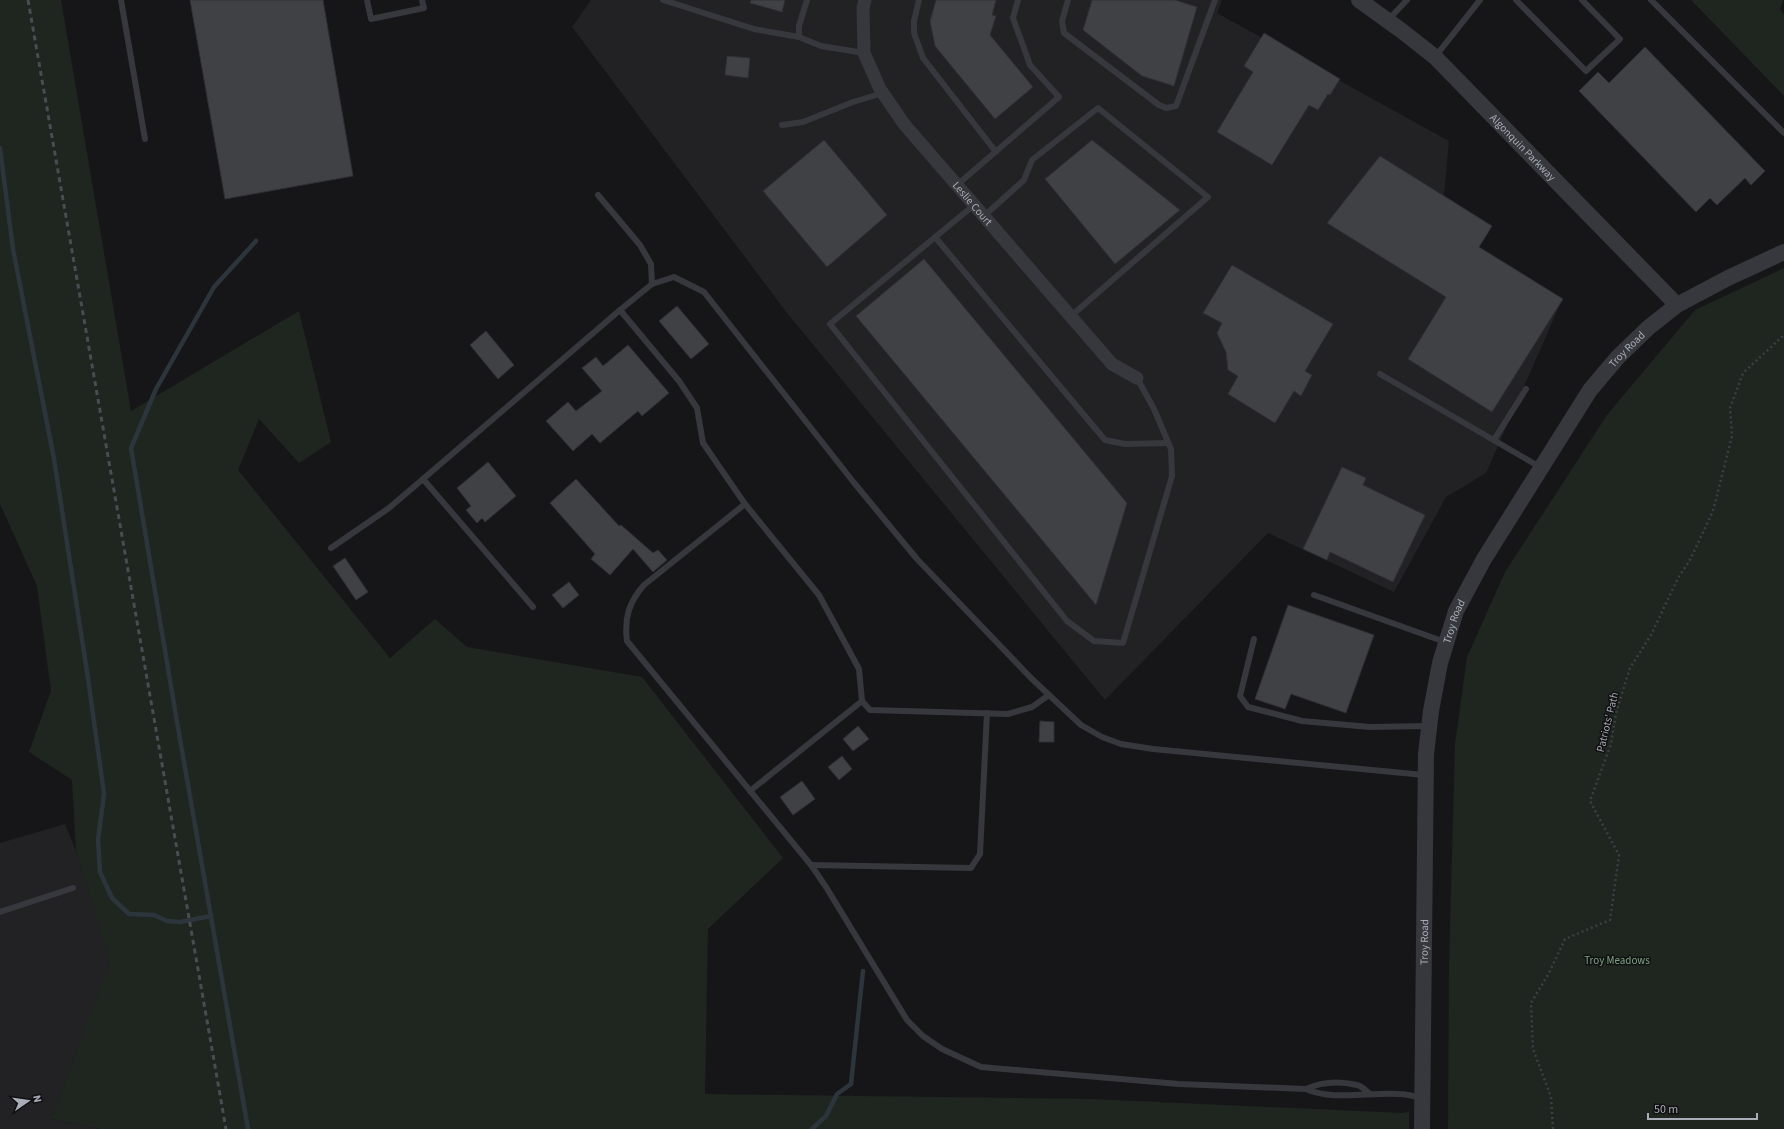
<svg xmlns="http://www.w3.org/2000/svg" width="1784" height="1129" font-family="'Source Sans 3',sans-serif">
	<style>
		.built { fill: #222225 }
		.green { fill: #1e261f }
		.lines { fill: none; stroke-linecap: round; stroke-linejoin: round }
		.stream { stroke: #2c353c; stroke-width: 4.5 }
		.building { fill: #404145; stroke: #303034 }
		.path { stroke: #3d3f44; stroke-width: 2.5; stroke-dasharray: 2 3; stroke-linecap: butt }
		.service { stroke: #37383d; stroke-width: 6 }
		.minor { stroke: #37383d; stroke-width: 13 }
		.tertiary { stroke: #37383d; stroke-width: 16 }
		.rail { stroke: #4a4c52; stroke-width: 3; stroke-dasharray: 5 4; stroke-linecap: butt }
		.labels { text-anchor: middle; stroke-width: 3; stroke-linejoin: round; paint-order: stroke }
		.street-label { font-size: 11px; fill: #a8adb8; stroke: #111113 }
		.park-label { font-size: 11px; fill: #7fa381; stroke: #111113 }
	</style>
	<rect width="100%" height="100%" fill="#161618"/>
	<g class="built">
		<path d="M 591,0 L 1222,0 L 1217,13 L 1449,141 L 1444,195 L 1489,225 L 1477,246 L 1562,300 L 1486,473 L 1446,497 L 1394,592 L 1268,533 L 1105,700 L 787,313 L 572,27 Z"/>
		<path d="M 65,824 L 76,851 L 111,962 L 51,1119 L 100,1129 L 0,1129 L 0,843 Z"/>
	</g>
	<g class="green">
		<path d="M 0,0 L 61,0 L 131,411 L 299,311 L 331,442 L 299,463 L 259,419 L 238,470 L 390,658 L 435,619 L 467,647 L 642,677 L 783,858 L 708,929 L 705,1094 L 1090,1099 L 1403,1113 L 1409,1111 L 1409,1129 L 100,1129 L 51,1119 L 110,962 L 76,851 L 72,780 L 29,752 L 51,691 L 37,586 L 0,504 Z"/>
		<path d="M 1691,0 L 1783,0 L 1780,9 L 1784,15 L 1784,96 Z"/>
		<path d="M 1784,268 L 1784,1129 L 1448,1129 L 1449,964 L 1455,744 L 1467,657 L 1505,572 L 1607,415 L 1695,310 Z"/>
	</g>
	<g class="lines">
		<g class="stream">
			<path d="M 0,148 L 13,249 L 54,459 L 88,678 L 104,794 L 98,840 L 100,872 L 112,898 L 129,914 L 154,915 L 167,921 L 180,922 L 211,916"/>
			<path d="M 248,1129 L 176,716 L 131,448 L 156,389 L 214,287 L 256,241"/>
			<path d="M 812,1129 L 826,1116 L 837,1094 L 851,1084 L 863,971"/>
		</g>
	</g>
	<g class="building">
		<path d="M 190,0 L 323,0 L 353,176 L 225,199 Z"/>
		<path d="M 751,0 L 785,0 L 782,12 L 750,3 Z"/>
		<path d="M 936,0 L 996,0 L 992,15 L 996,16 L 990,35 L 1033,87 L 995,119 L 935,46 L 930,21 Z"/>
		<path d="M 1092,0 L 1175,0 L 1197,7 L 1174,86 L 1142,76 L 1083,30 Z"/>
		<path d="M 1264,33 L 1340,79 L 1330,95 L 1328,94 L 1318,110 L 1309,105 L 1272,165 L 1217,132 L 1253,72 L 1244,66 Z"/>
		<path d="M 1645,47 L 1765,171 L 1751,185 L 1745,178 L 1717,205 L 1710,198 L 1696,212 L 1579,91 L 1598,72 L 1609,83 Z"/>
		<path d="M 727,56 L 750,58 L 748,78 L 725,75 Z"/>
		<path d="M 824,140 L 887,215 L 827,267 L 763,191 Z"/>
		<path d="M 1092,140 L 1180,210 L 1115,264 L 1045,179 Z"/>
		<path d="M 1380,156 L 1492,226 L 1479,247 L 1563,299 L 1492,412 L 1408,359 L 1446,297 L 1327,223 Z"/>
		<path d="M 924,259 L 1127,503 L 1096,605 L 856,316 Z"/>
		<path d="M 1232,265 L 1333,324 L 1305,371 L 1312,375 L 1301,396 L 1294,391 L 1275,423 L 1228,394 L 1238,376 L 1228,370 L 1226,352 L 1217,333 L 1222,323 L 1203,313 Z"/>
		<path d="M 677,306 L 709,344 L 691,359 L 659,321 Z"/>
		<path d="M 486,331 L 514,365 L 498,379 L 470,345 Z"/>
		<path d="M 628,345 L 669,393 L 642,416 L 638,411 L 600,443 L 592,434 L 573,451 L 546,421 L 568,402 L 576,411 L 602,391 L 582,368 L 596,357 L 603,366 Z"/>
		<path d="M 488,462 L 516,496 L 485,522 L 482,518 L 477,523 L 466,510 L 471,506 L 457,488 Z"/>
		<path d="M 1342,467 L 1366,478 L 1363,485 L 1425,515 L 1393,582 L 1330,552 L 1327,560 L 1303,549 Z"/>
		<path d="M 576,479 L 619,526 L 621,525 L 653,553 L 658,550 L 667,560 L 653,572 L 633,549 L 610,575 L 591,559 L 595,554 L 550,503 Z"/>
		<path d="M 345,558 L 368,592 L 356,600 L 333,566 Z"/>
		<path d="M 569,582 L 579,595 L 563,608 L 552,595 Z"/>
		<path d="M 1288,605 L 1374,635 L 1346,713 L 1291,694 L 1285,709 L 1255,699 Z"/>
		<path d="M 1040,721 L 1054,722 L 1054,742 L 1039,742 Z"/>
		<path d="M 858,726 L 869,739 L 853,751 L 843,739 Z"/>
		<path d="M 842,756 L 852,769 L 839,780 L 828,767 Z"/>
		<path d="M 802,781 L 815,799 L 793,815 L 780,797 Z"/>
	</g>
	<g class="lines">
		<path class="path" d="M 1553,1129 L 1551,1097 L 1533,1049 L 1531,1003 L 1549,973 L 1565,939 L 1610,920 L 1619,855 L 1590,801 L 1611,744 L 1616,713 L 1630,668 L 1651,635 L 1678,578 L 1690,560 L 1713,511 L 1732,436 L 1730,408 L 1743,373 L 1784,335"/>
		<g class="service">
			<path d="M 121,0 L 145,139"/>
			<path d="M 367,0 L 371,19 L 424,8 L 422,0"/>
			<path d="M 663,0 L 754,29 L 799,37"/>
			<path d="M 807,0 L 799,26 L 799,37 L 821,46 L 864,53"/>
			<path d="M 919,0 L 914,21 L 914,33 L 923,58 L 996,152"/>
			<path d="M 1068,0 L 1062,21 L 1064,33 L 1159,105 L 1166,108 L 1176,106 L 1215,0"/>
			<path d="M 1516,0 L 1586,71 L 1620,39 L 1582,0"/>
			<path d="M 1651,0 L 1784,133"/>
			<path d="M 1388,20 L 1407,0"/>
			<path d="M 1435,57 L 1480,0"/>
			<path d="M 782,125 L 803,122 L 853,102 L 883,93"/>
			<path d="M 957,185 L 1059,97 L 1030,65 L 1013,18 L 1018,0"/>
			<path d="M 598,195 L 640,245 L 651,264 L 652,284"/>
			<path d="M 974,205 L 830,324 L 1067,621 L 1094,641 L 1123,643 L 1172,476 L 1171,449 L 1154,409 L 1137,378"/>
			<path d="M 984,216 L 1024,180 L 1032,160 L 1098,108 L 1208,197 L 1071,316"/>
			<path d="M 935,237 L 1105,440 L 1125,444 L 1168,443"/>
			<path d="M 1380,374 L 1540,467"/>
			<path d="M 1494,440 L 1526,389"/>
			<path d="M 745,504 L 644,585 C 629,602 624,618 627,641 L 811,865 L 826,887 L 907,1020 L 923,1036 L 942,1049 L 981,1067 L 1179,1084 L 1306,1089"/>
			<path d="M 331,548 L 389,508 L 423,479"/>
			<path d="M 1314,595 L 1445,642"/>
			<path d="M 533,607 L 423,479 L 620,310"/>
			<path d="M 1254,639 L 1240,696 L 1248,707 L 1302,721 L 1370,727 L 1428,726"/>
			<path d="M 1049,695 L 1032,707 L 1008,714 L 870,710 L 862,701 L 859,669 L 819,595 L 745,504 L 703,443 L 697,408 L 679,381 L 620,310 L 652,284 L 674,277 L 704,292 L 855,484 L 917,559 L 1031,678 L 1081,725 L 1102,737 L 1121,744 L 1153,749 L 1424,775"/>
			<path d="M 750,791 L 862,701"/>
			<path d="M 811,865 L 971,868 L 980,854 L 987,713"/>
			<path d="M 0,912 L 73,888"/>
			<path d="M 1370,1094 C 1366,1091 1362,1086 1357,1085 C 1340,1081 1321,1082 1306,1089 C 1332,1101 1371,1092 1399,1094 C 1407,1094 1414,1096 1421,1098"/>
		</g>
		<path class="minor" id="s1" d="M 865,0 L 863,8 L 864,53 L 880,89 L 904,124 L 1112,364 L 1137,378"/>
		<g class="tertiary">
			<path id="s2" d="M 1359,0 L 1402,31 L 1435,57 L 1677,305"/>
			<path id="s3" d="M 1422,1129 L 1426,754 L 1431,711 L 1440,663 L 1456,611 L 1484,559 L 1590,390 L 1618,357 L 1648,328 L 1677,305 L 1728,278 L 1784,252"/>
		</g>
		<path class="rail" d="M 28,0 L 226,1129"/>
	</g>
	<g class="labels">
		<g class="street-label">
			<text dy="4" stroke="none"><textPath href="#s2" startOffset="221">Algonquin Parkway</textPath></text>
			<text dy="4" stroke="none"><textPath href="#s1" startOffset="240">Leslie Court</textPath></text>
			<text dy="4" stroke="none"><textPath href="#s3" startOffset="835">Troy Road</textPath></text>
			<text dy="4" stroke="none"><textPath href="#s3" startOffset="511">Troy Road</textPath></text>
			<text transform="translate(1607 722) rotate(-76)" y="4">Patriots' Path</text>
			<text dy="4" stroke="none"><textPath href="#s3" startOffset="187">Troy Road</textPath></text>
		</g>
		<g class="park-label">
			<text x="1617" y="964">Troy Meadows</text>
		</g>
	</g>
	<g transform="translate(28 1101) rotate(77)" stroke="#111113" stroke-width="3" paint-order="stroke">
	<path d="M0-3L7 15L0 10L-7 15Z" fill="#a8adb8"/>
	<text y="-6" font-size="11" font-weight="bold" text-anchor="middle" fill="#a8adb8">N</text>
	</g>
	<path d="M1648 1113v6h109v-6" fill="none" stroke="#a8adb8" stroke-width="2"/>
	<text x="1654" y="1113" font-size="12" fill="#a8adb8" stroke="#111113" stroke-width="3" paint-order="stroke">50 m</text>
</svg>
